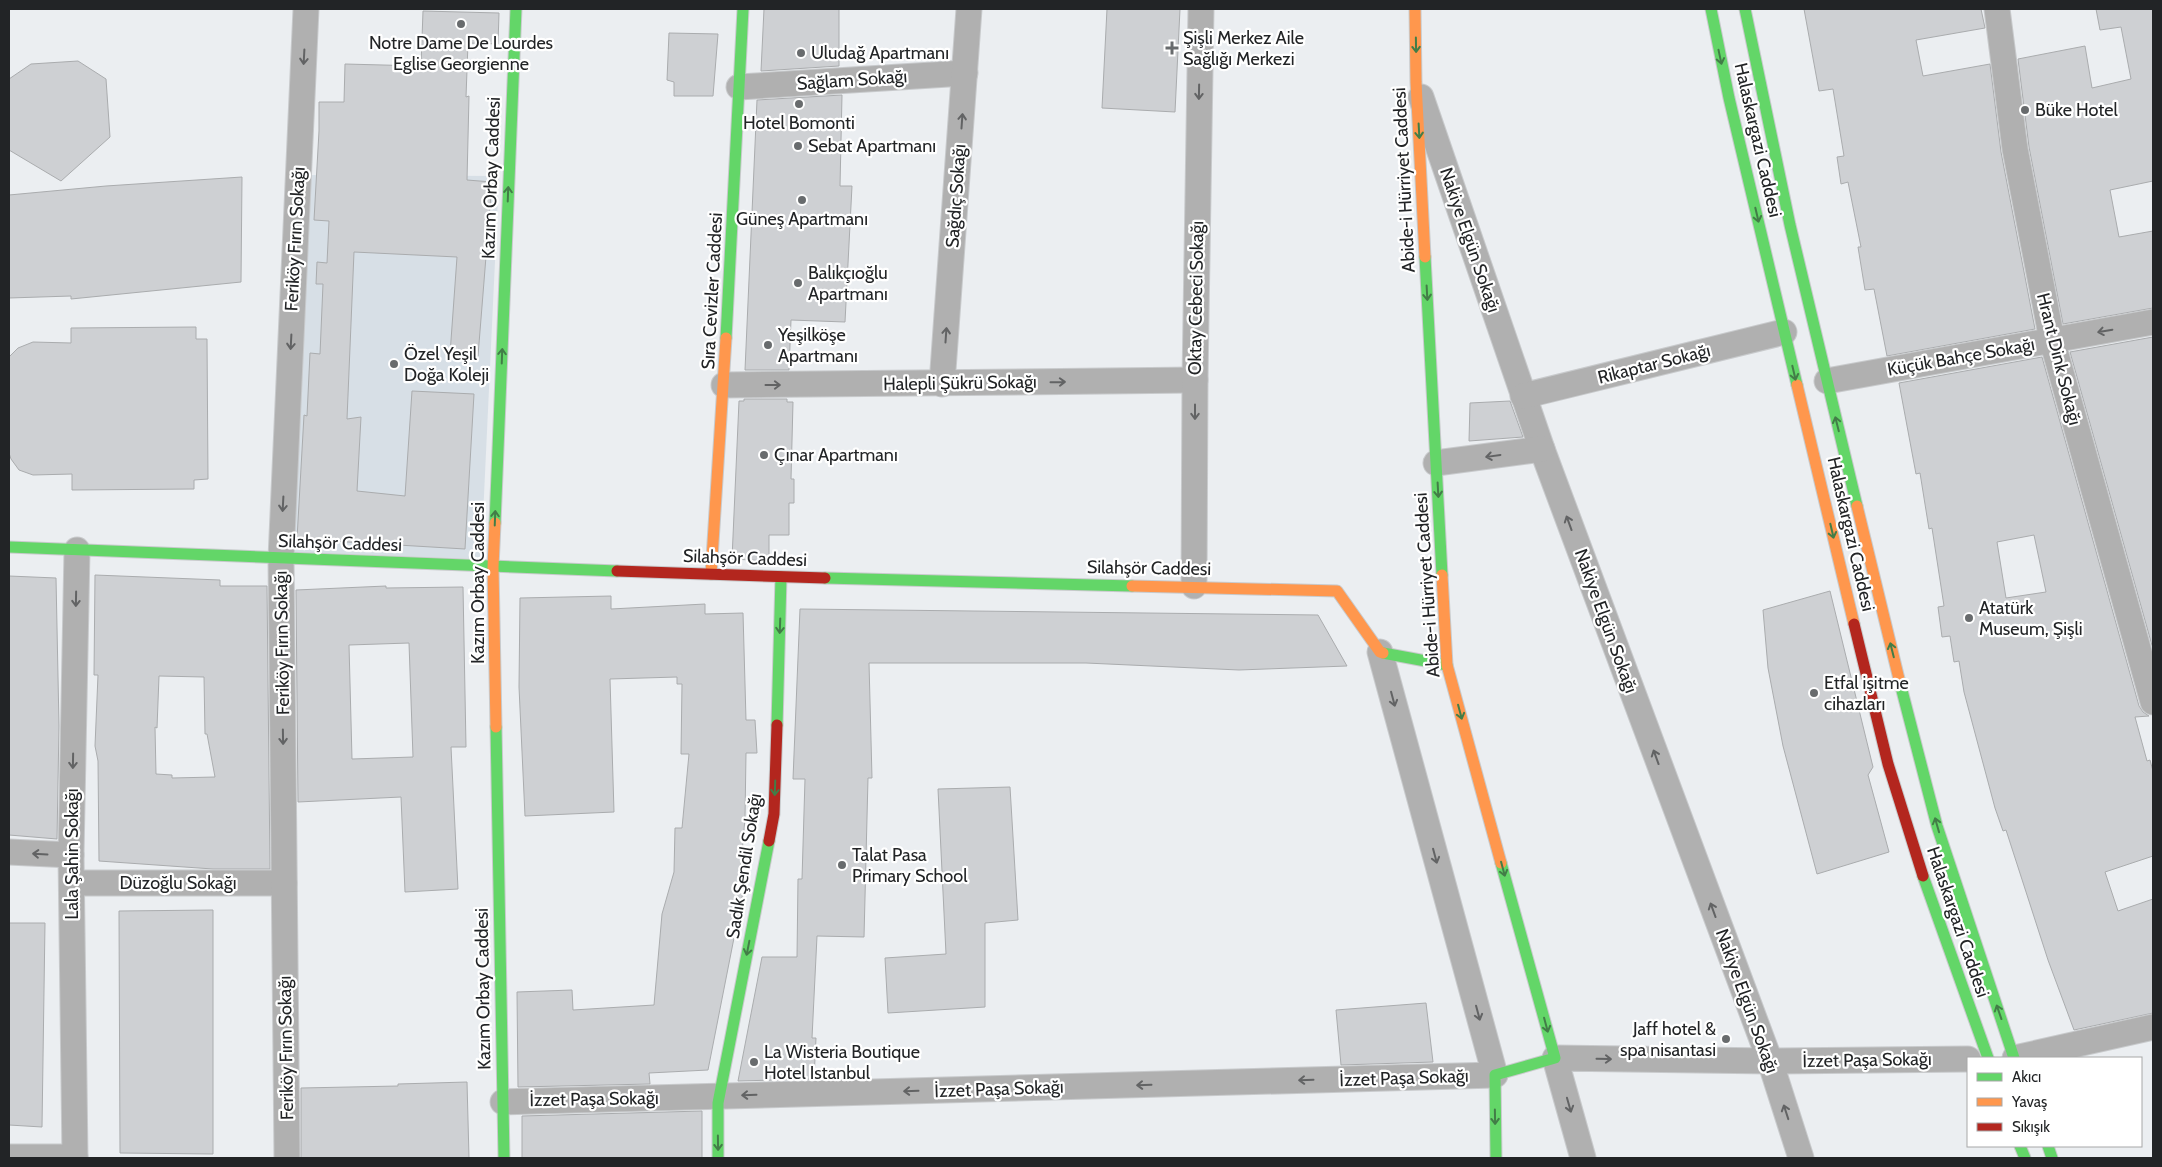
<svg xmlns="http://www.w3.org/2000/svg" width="2162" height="1167" font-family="Cabin,sans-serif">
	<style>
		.built { fill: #d7dfe6 }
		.building { fill: #ced0d3; stroke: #aaacae; fill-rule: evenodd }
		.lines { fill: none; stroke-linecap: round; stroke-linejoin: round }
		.street-casing { stroke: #c8cacc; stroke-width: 27 }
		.fast-casing { stroke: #c8cacc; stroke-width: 13 }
		.slow-casing { stroke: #c8cacc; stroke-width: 13 }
		.jam-casing { stroke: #c8cacc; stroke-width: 13 }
		.street { stroke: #b0b0b0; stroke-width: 25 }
		.fast { stroke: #63d668; stroke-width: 11 }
		.slow { stroke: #ff974d; stroke-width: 11 }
		.jam { stroke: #b3261e; stroke-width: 11 }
		.oneway { stroke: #427d47 }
		.oneway2 { stroke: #626364 }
		.poi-dot { fill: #686b6d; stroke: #fff; stroke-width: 2 }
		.labels { text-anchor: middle; stroke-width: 4.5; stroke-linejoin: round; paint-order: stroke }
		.poi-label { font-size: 18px; fill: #222426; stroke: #fff; text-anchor: start }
		.street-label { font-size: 18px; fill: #222426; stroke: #fff }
	</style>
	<rect width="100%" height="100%" fill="#ebeef1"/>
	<path class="built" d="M 305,175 L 499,176 L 481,559 L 291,552 Z"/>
	<g class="building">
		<path d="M 764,9 L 839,9 L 839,66 L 761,71 Z"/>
		<path d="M 1107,9 L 1180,9 L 1175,112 L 1102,108 Z"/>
		<path d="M 1804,9 L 1981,9 L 1985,28 L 1916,40 L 1923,76 L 1990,64 L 2001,152 L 2035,329 L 1887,356 L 1874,289 L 1865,290 L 1858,247 L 1861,247 L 1848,182 L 1841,184 L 1837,157 L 1844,156 L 1833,89 L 1819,91 Z"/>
		<path d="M 2096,9 L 2153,9 L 2153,181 L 2110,190 L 2119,237 L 2153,231 L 2153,308 L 2063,324 L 2029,147 L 2018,59 L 2085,46 L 2092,88 L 2131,79 L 2121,27 L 2100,30 Z"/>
		<path d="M 423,11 L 499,13 L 498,44 L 468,43 L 466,97 L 469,96 L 467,180 L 492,182 L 478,356 L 450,354 L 457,257 L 354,252 L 347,419 L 361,417 L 357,491 L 405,496 L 412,391 L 474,394 L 465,549 L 297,539 L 304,415 L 307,416 L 310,353 L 320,354 L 323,284 L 316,284 L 317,262 L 327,263 L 329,221 L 314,220 L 319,131 L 319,102 L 344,102 L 345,64 L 421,66 Z"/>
		<path d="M 669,33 L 718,34 L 713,96 L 674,96 L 674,82 L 667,80 Z"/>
		<path d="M 78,61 L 106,79 L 110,137 L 61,181 L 9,150 L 9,79 L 31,64 Z"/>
		<path d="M 842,95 L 840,186 L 852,186 L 845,322 L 791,320 L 789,370 L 745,370 L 757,100 Z"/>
		<path d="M 242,177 L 241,282 L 71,299 L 71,296 L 9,298 L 9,195 L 106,186 Z"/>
		<path d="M 196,327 L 196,339 L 207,339 L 208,479 L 194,480 L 194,489 L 72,490 L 72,474 L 33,475 L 19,470 L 11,459 L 9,453 L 9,357 L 18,348 L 33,342 L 71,343 L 71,328 Z"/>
		<path d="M 2153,337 L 2153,649 L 2070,352 Z"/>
		<path d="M 2042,357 L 2139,706 L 2143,712 L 2149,716 L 2135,717 L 2147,761 L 2150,760 L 2153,771 L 2153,856 L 2105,872 L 2118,911 L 2153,899 L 2153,1013 L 2074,1030 L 2048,960 L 2006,830 L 2003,831 L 1995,808 L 1964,692 L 1959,661 L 1954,662 L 1950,636 L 1942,637 L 1938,607 L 1944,606 L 1932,528 L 1929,529 L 1920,473 L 1916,474 L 1899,383 ZM 2034,535 L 2046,592 L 2006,598 L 1997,542 Z"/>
		<path d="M 744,399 L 787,399 L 787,402 L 793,402 L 791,479 L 794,479 L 794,503 L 789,503 L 789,535 L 769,535 L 769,561 L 732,559 L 739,401 L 744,401 Z"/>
		<path d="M 1510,401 L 1523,437 L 1469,441 L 1470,403 Z"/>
		<path d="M 95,575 L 220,580 L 220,586 L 267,586 L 270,869 L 213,869 L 99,861 L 98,761 L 95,746 L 98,675 L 94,675 ZM 159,676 L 204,677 L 205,734 L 207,734 L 215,777 L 172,778 L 172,775 L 156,774 L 155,727 L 157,728 Z"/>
		<path d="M 9,576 L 56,578 L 59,726 L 57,839 L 9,835 Z"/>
		<path d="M 386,586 L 386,588 L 463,587 L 466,747 L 451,747 L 458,889 L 405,892 L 401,797 L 298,802 L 296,590 ZM 409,643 L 413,757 L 352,759 L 349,645 Z"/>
		<path d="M 1830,591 L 1873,767 L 1868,775 L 1889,852 L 1817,874 L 1783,746 L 1768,668 L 1763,610 Z"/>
		<path d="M 611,596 L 611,609 L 705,604 L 705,614 L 743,613 L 746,720 L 755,720 L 757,753 L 746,753 L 745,818 L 740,877 L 746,877 L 708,1070 L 649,1073 L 650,1084 L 518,1087 L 517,992 L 572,990 L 573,1010 L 654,1005 L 662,914 L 674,872 L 675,828 L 682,828 L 689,754 L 681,754 L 682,684 L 677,684 L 677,677 L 610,679 L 614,812 L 525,816 L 519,687 L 520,598 Z"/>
		<path d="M 800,609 L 1318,615 L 1347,666 L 1239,670 L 1086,663 L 869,663 L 872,778 L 868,778 L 864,937 L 817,936 L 812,1038 L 816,1038 L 814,1079 L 738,1081 L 762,957 L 797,957 L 798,879 L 802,879 L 805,779 L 793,779 Z"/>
		<path d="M 1010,787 L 1018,920 L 985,923 L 985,1007 L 888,1013 L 885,958 L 946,954 L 938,789 Z"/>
		<path d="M 213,910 L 213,1154 L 120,1153 L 119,911 Z"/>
		<path d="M 9,923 L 45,923 L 42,1127 L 9,1125 Z"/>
		<path d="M 1426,1003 L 1433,1062 L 1341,1065 L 1336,1010 Z"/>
		<path d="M 467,1082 L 469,1158 L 301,1158 L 301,1088 L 398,1086 L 398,1084 Z"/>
		<path d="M 702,1111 L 702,1158 L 522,1158 L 522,1116 Z"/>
	</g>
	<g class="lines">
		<defs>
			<g id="street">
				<path d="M 1997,9 L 2015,149 L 2052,340 L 2153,702"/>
				<path d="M 739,87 L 965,73"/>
				<path d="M 1421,97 L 1542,449 L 1770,1061 L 1801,1158"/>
				<path d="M 1827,381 L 2153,322"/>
				<path d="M 942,384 L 969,9"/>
				<path d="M 724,385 L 1195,380"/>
				<path d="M 1523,396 L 1784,332"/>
				<path d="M 1436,463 L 1542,449"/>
				<path d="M 1194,586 L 1195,380 L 1201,9"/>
				<path d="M 9,852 L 71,855"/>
				<path d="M 72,883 L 284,883"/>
				<path d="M 2015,1058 L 2153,1027"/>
				<path d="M 503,1102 L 1495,1075 L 1380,652"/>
				<path d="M 9,1157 L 75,1157"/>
				<path d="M 75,1158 L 71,855 L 77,550"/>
				<path d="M 287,1158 L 281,558 L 306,9"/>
				<path d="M 1583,1158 L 1555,1058 L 1770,1061 L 1968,1059"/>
			</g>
			<g id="fast">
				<path d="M 1711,9 L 1729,98 L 1797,385"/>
				<path d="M 1745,9 L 1790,225 L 1857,506"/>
				<path d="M 1425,257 L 1442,575"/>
				<path d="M 726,338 L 743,9"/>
				<path d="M 495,523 L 516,9"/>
				<path d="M 9,547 L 617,571"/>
				<path d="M 825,578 L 1132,586"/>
				<path d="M 1383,653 L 1447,665"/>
				<path d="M 1899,679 L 1937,826 L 2014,1058"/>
				<path d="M 777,725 L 781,577"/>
				<path d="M 496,727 L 504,1158"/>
				<path d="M 1923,876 L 1988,1058"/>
				<path d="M 2020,1146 L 2025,1158"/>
				<path d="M 2048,1146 L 2052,1158"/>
				<path d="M 718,1158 L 718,1103 L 769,841"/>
				<path d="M 1496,1158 L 1495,1075 L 1555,1058 L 1501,863"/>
			</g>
			<g id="slow">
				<path d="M 1415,9 L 1416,82 L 1425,257"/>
				<path d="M 1797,385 L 1854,624"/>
				<path d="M 1857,506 L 1899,679"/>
				<path d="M 495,523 L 493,567 L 496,727"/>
				<path d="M 711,574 L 726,338"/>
				<path d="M 1442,575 L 1447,665 L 1501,863"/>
				<path d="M 1132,586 L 1337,591 L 1380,652 L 1383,653"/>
			</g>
			<g id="jam">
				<path d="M 617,571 L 825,578"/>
				<path d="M 1854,624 L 1888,764 L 1923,876"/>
				<path d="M 769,841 L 774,814 L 777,725"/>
			</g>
		</defs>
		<use href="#street" class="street-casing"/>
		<use href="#fast" class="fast-casing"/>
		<use href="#slow" class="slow-casing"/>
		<use href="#jam" class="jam-casing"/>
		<use href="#street" class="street"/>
		<use href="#fast" class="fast"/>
		<use href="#slow" class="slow"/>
		<use href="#jam" class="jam"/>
	</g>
	<defs><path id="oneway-shaft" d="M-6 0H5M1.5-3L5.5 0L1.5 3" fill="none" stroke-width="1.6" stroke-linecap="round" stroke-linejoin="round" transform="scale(1.25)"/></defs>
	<g class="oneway">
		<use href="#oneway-shaft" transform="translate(1416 45) rotate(89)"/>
		<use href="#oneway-shaft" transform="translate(1720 57) rotate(78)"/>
		<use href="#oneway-shaft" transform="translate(1419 131) rotate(87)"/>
		<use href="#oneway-shaft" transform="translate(508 194) rotate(-88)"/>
		<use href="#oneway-shaft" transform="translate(1757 215) rotate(77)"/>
		<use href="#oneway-shaft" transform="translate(1427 293) rotate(87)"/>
		<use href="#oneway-shaft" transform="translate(502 356) rotate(-88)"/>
		<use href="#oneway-shaft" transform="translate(1794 373) rotate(77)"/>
		<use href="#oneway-shaft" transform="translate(1837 424) rotate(-104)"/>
		<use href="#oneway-shaft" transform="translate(1438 490) rotate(87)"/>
		<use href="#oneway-shaft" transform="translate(495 518) rotate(-88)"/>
		<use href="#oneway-shaft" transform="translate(1832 531) rotate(77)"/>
		<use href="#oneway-shaft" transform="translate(780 626) rotate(92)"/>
		<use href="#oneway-shaft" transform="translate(1892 650) rotate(-104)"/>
		<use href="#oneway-shaft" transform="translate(1460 712) rotate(75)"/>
		<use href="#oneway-shaft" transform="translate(775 788) rotate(92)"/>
		<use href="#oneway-shaft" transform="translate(1937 825) rotate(-106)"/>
		<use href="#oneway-shaft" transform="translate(1503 869) rotate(75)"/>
		<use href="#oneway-shaft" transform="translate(748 948) rotate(101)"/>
		<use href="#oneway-shaft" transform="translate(1999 1012) rotate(-109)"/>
		<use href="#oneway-shaft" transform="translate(1546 1025) rotate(75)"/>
		<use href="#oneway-shaft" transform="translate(1495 1117) rotate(89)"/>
		<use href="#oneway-shaft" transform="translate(718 1143) rotate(89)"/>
	</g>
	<g class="oneway2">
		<use href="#oneway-shaft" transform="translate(304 57) rotate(93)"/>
		<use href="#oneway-shaft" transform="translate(1199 92) rotate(91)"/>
		<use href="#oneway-shaft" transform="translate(962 121) rotate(-86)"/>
		<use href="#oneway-shaft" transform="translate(2105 331) rotate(170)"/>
		<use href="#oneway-shaft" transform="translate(946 335) rotate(-86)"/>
		<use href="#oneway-shaft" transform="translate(291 342) rotate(93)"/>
		<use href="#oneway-shaft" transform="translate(1058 382) rotate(-1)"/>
		<use href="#oneway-shaft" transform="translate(773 385)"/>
		<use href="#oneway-shaft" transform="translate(1195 412) rotate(90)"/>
		<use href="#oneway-shaft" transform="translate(1493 456) rotate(172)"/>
		<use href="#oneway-shaft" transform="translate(283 504) rotate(93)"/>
		<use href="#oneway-shaft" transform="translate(1569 523) rotate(-110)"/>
		<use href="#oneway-shaft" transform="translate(76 599) rotate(91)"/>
		<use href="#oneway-shaft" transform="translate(1393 699) rotate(75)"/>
		<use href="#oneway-shaft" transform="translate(283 737) rotate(89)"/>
		<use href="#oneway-shaft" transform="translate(1656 757) rotate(-110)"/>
		<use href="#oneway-shaft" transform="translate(73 761) rotate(91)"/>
		<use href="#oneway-shaft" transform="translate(40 854) rotate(-177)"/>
		<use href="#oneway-shaft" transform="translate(1435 856) rotate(75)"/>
		<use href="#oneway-shaft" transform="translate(1713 910) rotate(-110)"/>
		<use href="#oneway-shaft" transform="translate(1478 1013) rotate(75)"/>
		<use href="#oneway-shaft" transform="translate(1604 1059) rotate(1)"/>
		<use href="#oneway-shaft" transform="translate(1306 1080) rotate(178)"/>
		<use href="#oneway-shaft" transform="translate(1144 1085) rotate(178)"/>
		<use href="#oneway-shaft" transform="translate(911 1091) rotate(178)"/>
		<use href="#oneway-shaft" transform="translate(749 1095) rotate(178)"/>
		<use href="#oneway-shaft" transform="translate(1569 1105) rotate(74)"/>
		<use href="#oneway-shaft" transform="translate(1786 1112) rotate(-108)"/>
	</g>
	<g class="poi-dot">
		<circle cx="461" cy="24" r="5"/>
		<path d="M1169.5 40.5h5v5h5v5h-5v5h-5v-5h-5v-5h5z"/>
		<circle cx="801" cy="53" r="5"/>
		<circle cx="799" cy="104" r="5"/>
		<circle cx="2025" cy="110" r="5"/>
		<circle cx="798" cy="146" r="5"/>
		<circle cx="802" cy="200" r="5"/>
		<circle cx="798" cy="283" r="5"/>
		<circle cx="768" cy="345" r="5"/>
		<circle cx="394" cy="364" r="5"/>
		<circle cx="764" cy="455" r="5"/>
		<circle cx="1969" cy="618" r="5"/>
		<circle cx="1814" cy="693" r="5"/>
		<circle cx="842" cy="865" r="5"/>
		<circle cx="1726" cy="1039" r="5"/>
		<circle cx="754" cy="1062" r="5"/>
	</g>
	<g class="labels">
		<g class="poi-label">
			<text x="1183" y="44">Şişli Merkez Aile<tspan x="1183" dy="21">Sağlığı Merkezi</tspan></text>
			<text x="461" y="49" text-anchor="middle">Notre Dame De Lourdes<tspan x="461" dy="21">Eglise Georgienne</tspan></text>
			<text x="811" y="59">Uludağ Apartmanı</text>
			<text x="2035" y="116">Büke Hotel</text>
			<text x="799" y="129" text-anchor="middle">Hotel Bomonti</text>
			<text x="808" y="152">Sebat Apartmanı</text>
			<text x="802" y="225" text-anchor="middle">Güneş Apartmanı</text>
			<text x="808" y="279">Balıkçıoğlu<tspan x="808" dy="21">Apartmanı</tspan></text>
			<text x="778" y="341">Yeşilköşe<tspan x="778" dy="21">Apartmanı</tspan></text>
			<text x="404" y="360">Özel Yeşil<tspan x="404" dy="21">Doğa Koleji</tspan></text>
			<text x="774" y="461">Çınar Apartmanı</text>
			<text x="1979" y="614">Atatürk<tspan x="1979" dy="21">Museum, Şişli</tspan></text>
			<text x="1824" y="689">Etfal işitme<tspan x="1824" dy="21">cihazları</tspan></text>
			<text x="852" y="861">Talat Pasa<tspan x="852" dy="21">Primary School</tspan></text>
			<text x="1716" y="1035" text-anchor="end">Jaff hotel &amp;<tspan x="1716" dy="21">spa nisantasi</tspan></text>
			<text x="764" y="1058">La Wisteria Boutique<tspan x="764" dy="21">Hotel Istanbul</tspan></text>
		</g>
		<g class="street-label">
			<text transform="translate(852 80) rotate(-4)" y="6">Sağlam Sokağı</text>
			<text transform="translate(1758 140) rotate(77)" y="6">Halaskargazi Caddesi</text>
			<text transform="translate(491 178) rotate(-88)" y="6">Kazım Orbay Caddesi</text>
			<text transform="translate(1404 180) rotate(-93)" y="6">Abide-i Hürriyet Caddesi</text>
			<text transform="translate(956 196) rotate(-86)" y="6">Sağdıç Sokağı</text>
			<text transform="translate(295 239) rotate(-87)" y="6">Feriköy Fırın Sokağı</text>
			<text transform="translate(1470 240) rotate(71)" y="6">Nakiye Elgün Sokağı</text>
			<text transform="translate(712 291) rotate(-87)" y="6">Sıra Cevizler Caddesi</text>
			<text transform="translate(1196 298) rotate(-89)" y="6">Oktay Cebeci Sokağı</text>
			<text transform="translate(1961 357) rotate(-10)" y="6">Küçük Bahçe Sokağı</text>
			<text transform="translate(2059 359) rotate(76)" y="6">Hrant Dink Sokağı</text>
			<text transform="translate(1654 364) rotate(-14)" y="6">Rikaptar Sokağı</text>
			<text transform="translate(960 383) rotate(-1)" y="6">Halepli Şükrü Sokağı</text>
			<text transform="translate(1851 534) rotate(77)" y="6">Halaskargazi Caddesi</text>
			<text transform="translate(340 543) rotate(2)" y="6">Silahşör Caddesi</text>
			<text transform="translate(745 558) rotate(2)" y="6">Silahşör Caddesi</text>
			<text transform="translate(1149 568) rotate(1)" y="6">Silahşör Caddesi</text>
			<text transform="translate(478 583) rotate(-90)" y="6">Kazım Orbay Caddesi</text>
			<text transform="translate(1427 585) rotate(-94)" y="6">Abide-i Hürriyet Caddesi</text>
			<text transform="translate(1606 621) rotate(70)" y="6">Nakiye Elgün Sokağı</text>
			<text transform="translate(282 643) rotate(-91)" y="6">Feriköy Fırın Sokağı</text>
			<text transform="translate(72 854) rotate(-90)" y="6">Lala Şahin Sokağı</text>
			<text transform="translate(744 866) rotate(-81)" y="6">Sadık Şendil Sokağı</text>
			<text x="178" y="889">Düzoğlu Sokağı</text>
			<text transform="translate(1958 922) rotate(71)" y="6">Halaskargazi Caddesi</text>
			<text transform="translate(483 989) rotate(-91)" y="6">Kazım Orbay Caddesi</text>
			<text transform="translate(1747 1001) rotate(70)" y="6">Nakiye Elgün Sokağı</text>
			<text transform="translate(286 1048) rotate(-91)" y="6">Feriköy Fırın Sokağı</text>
			<text transform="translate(1867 1060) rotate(-1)" y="6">İzzet Paşa Sokağı</text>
			<text transform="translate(1404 1078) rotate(-2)" y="6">İzzet Paşa Sokağı</text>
			<text transform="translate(999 1089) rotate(-2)" y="6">İzzet Paşa Sokağı</text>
			<text transform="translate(594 1099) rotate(-1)" y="6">İzzet Paşa Sokağı</text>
		</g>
	</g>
	<rect width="2162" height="1167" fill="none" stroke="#222426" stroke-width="20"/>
	<rect x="1967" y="1057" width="175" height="90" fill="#ffffff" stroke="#a7a7a8"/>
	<rect x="1977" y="1073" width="25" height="8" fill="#63d668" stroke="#a7a7a8"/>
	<text x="2012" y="1082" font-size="15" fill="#222426">Akıcı</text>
	<rect x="1977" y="1098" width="25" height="8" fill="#ff974d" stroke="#a7a7a8"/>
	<text x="2012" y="1107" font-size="15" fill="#222426">Yavaş</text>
	<rect x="1977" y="1123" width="25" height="8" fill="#b3261e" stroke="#a7a7a8"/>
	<text x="2012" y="1132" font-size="15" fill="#222426">Sıkışık</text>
</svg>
